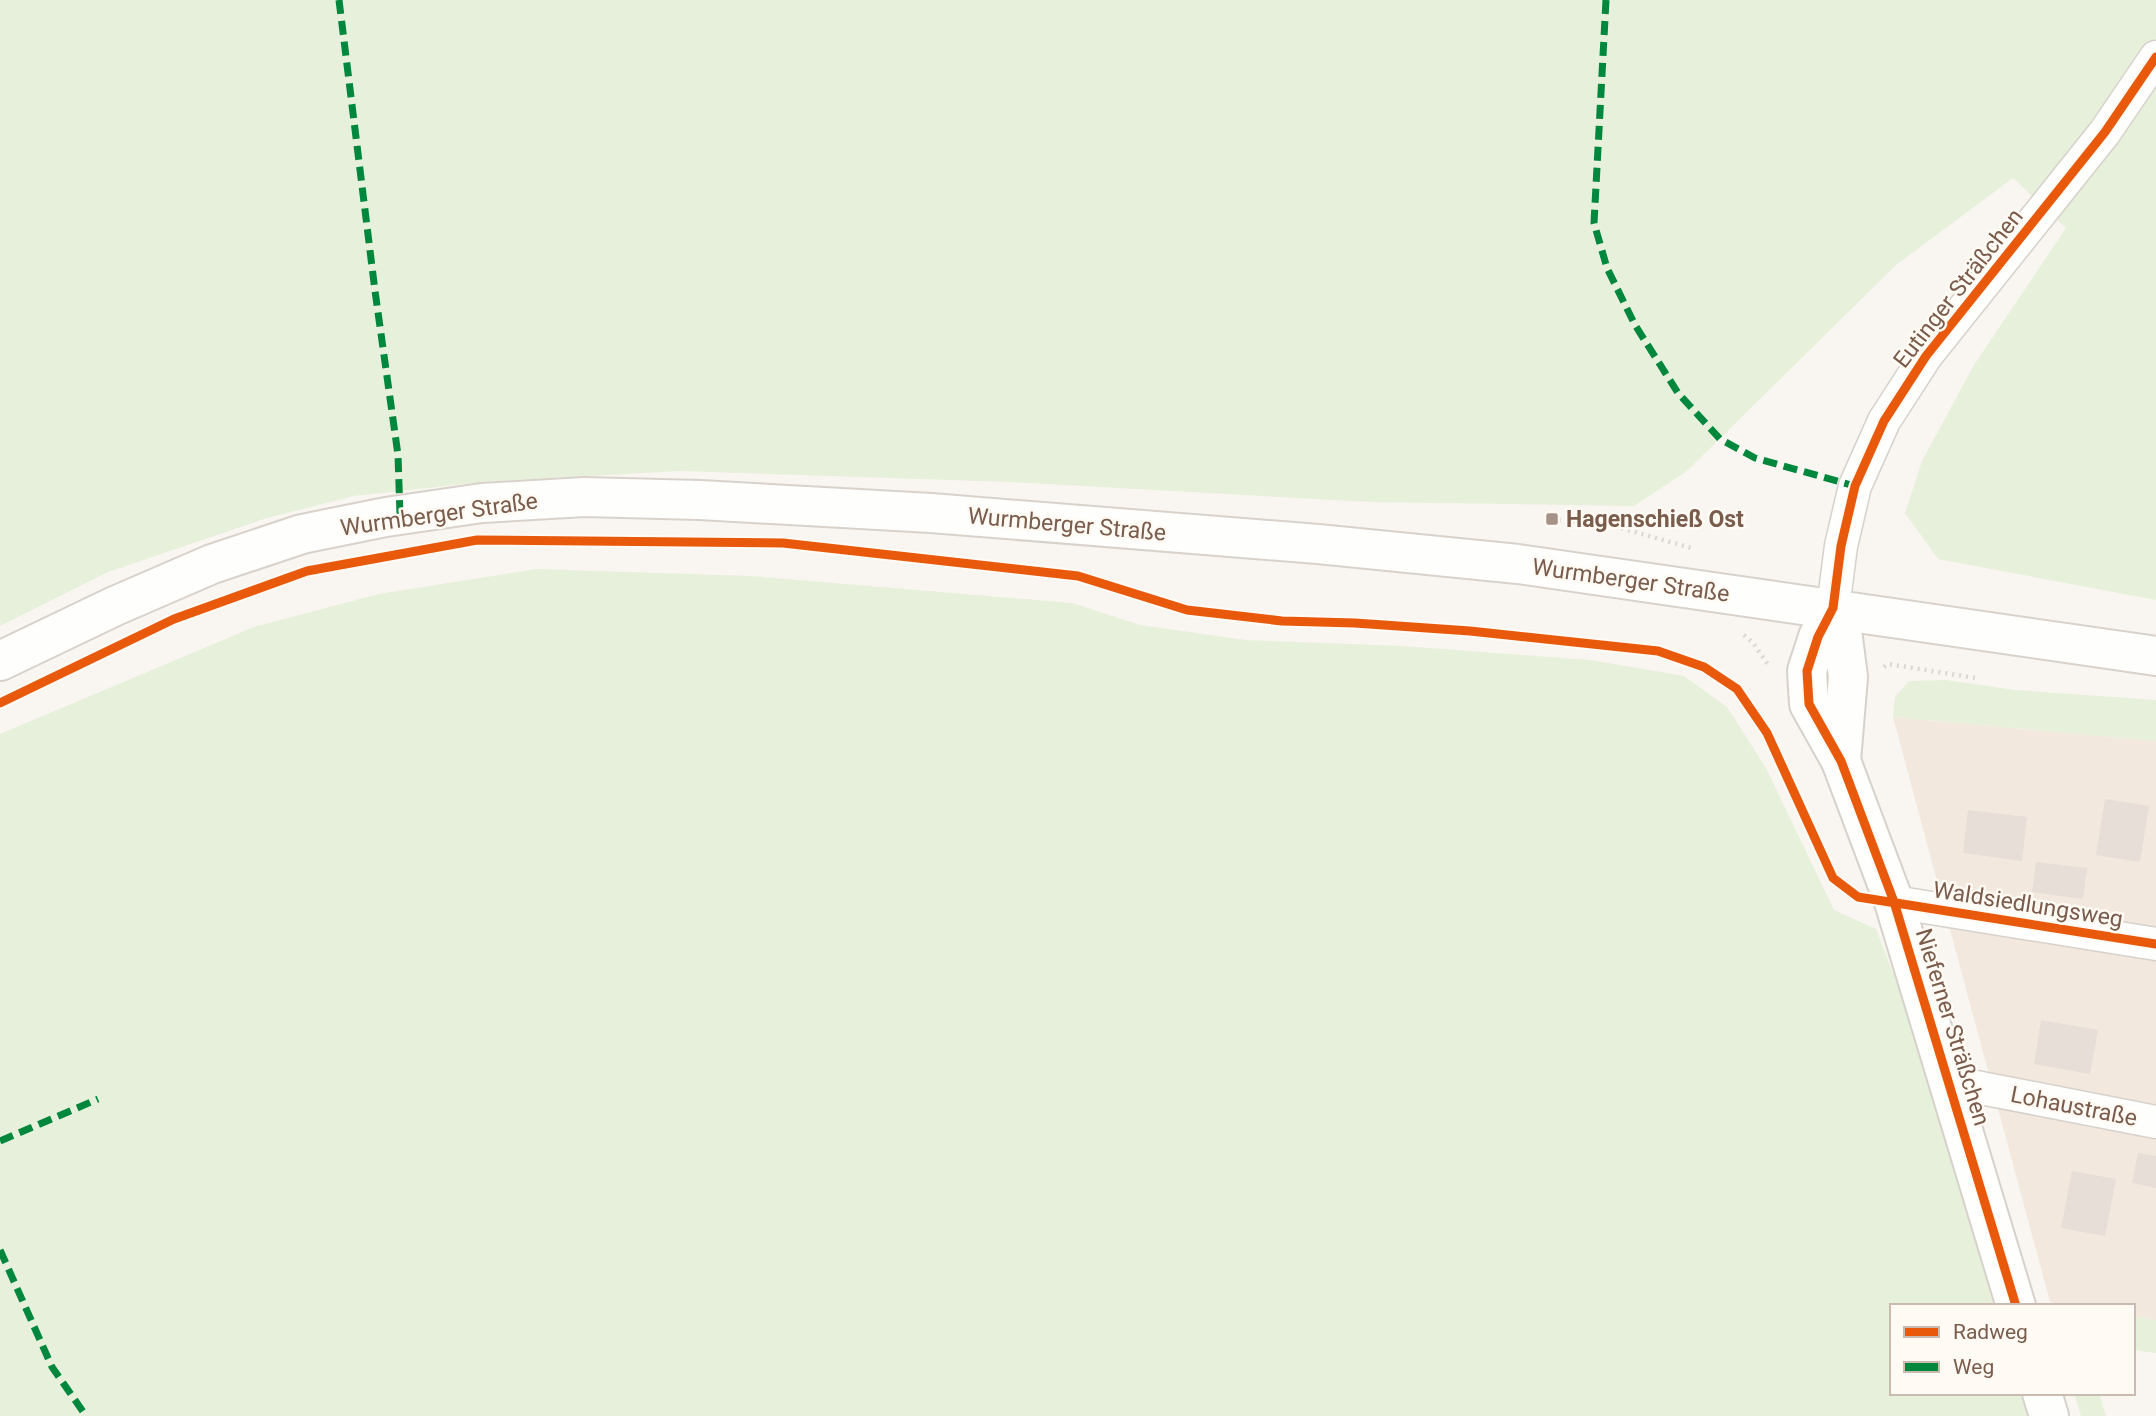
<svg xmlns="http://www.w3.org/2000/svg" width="2156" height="1416" font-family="Roboto,sans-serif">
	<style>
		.residential { fill: #f2e8de }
		.green { fill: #e7f0db }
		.building { fill: #e6ded7 }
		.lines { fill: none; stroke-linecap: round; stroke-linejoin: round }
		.minor-casing { stroke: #d7d1cb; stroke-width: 35 }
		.tertiary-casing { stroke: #d7d1cb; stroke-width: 42 }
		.secondary-casing { stroke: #d9d2cb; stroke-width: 42 }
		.path { stroke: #dcd5d0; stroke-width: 4.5; stroke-dasharray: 2 5; stroke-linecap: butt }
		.minor { stroke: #fefefd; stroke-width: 32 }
		.tertiary { stroke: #fefefd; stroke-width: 38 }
		.secondary { stroke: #fefefd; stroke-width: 38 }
		.quiet { stroke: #00873e; stroke-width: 7; stroke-dasharray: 14 7; stroke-linecap: butt }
		.cycleway-casing { stroke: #fffaf3; stroke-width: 13 }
		.cycleway { stroke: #e8590c; stroke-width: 9 }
		.poi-dot { fill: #a69286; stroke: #fffaf3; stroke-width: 2.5 }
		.labels { text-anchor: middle; stroke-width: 5; stroke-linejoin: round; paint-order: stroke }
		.street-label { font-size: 23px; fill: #7a5c4d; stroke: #fffaf3 }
		.poi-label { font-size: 23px; font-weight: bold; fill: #7a5c4d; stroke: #fffaf3; text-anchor: start }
	</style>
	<rect width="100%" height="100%" fill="#f9f5f0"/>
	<path class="residential" d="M 1893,717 L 2156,741 L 2156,1320 L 2133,1316 L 2133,1306 L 2072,1306 L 2050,1302 Z"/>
	<g class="green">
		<path d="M 0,0 L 2156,0 L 2156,600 L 1938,559 L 1905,513 L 1922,461 L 1974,365 L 2066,228 L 2013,178 L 1896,265 L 1687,471 L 1634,506 L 1371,502 L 1011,482 L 681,471 L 492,481 L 354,496 L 267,518 L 108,572 L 0,626 Z"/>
		<path d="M 536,569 L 751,576 L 1072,603 L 1140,625 L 1245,640 L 1402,646 L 1590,660 L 1684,676 L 1727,707 L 1766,768 L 1834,910 L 1876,929 L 1941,1097 L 2017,1306 L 1892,1306 L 1892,1393 L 2043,1393 L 2049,1416 L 0,1416 L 0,734 L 254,627 L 379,594 Z"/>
		<path d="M 1946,680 L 2015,690 L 2156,700 L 2156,741 L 1893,717 L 1895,697 L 1909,681 Z"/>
		<path d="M 2133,1316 L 2156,1320 L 2156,1353 L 2133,1350 Z"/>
		<path d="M 2074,1393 L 2099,1393 L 2106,1416 L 2081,1416 Z"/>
	</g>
	<g class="building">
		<path d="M 2105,799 L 2149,806 L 2140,862 L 2096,855 Z"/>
		<path d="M 1968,810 L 2027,817 L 2022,861 L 1963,853 Z"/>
		<path d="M 2036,862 L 2087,868 L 2083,899 L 2032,892 Z"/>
		<path d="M 2041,1020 L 2098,1030 L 2090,1074 L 2034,1064 Z"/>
		<path d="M 2138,1153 L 2156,1156 L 2156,1188 L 2132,1183 Z"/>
		<path d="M 2072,1171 L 2116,1179 L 2105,1236 L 2061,1228 Z"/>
	</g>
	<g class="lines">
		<defs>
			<g id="minor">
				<path d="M 1833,608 L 1841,546 L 1855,486 L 1884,421 L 1926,356 L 2105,132 L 2156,57"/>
				<path d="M 1894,902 L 2156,944"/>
				<path d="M 1950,1082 L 2156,1122"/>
			</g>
			<g id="tertiary">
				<path d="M 1833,608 L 1818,637 L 1807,671 L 1809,704 L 1841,761 L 1894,902 L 2016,1306"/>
				<path d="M 1833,608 L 1843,638 L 1848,677 L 1841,761"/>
				<path d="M 2042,1393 L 2049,1416"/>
			</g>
			<path id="secondary" d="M 0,661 L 115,606 L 212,564 L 302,534 L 386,517 L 482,503 L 584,497 L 700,500 L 931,513 L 1318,544 L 1518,564 L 2156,656"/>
		</defs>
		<use href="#minor" class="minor-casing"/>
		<use href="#tertiary" class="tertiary-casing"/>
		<use href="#secondary" class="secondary-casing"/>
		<g class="path">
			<path d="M 1552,519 L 1610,525 L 1695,549"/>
			<path d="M 1744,635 L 1753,643 L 1769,666"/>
			<path d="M 1884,667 L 1888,664 L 1976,678"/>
		</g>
		<use href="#minor" class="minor"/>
		<use href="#tertiary" class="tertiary"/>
		<use href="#secondary" class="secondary"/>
		<g class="quiet">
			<path d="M 339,0 L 375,291 L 398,455 L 400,515"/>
			<path d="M 1606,0 L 1594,223 L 1607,268 L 1635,325 L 1678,393 L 1720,439 L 1755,458 L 1855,486"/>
			<path d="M 0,1141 L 98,1099"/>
			<path d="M 0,1250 L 52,1367 L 86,1416"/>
		</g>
		<defs>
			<g id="cycleway">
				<path d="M 0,703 L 174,619 L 307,571 L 477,540 L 783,543 L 1078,576 L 1187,610 L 1282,621 L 1355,623 L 1470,631 L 1658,651 L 1704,667 L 1737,689 L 1767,733 L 1833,878 L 1858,897 L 2156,944"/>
				<path d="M 2016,1306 L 1894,902 L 1841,761 L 1809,704 L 1807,671 L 1818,637 L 1833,608 L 1841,546 L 1855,486 L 1884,421 L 1926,356 L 2105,132 L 2156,57"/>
			</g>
		</defs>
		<use href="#cycleway" class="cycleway-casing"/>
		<use href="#cycleway" class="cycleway"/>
	</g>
	<rect class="poi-dot" x="1545" y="512" width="14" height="14" rx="3.5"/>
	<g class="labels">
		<g class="street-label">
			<text transform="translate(1958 288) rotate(-52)" y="8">Eutinger Sträßchen</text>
			<text transform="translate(439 514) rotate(-8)" y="8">Wurmberger Straße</text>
			<text transform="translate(1067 524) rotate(5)" y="8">Wurmberger Straße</text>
			<text transform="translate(1631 580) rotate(8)" y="8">Wurmberger Straße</text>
			<text transform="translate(2028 904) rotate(9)" y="8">Waldsiedlungsweg</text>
			<text transform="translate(1953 1027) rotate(73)" y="8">Nieferner Sträßchen</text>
			<text transform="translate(2074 1106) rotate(11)" y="8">Lohaustraße</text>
		</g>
		<g class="poi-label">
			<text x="1566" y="527">Hagenschieß Ost</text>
		</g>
	</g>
	<rect x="1890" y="1304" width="245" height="91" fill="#fffaf3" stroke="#cabbb1" stroke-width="2"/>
	<rect x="1904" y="1327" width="35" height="10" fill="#e8590c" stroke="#cabbb1" stroke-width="2"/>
	<text x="1953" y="1339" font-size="21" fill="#7a5c4d">Radweg</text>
	<rect x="1904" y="1362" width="35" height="10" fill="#00873e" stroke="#cabbb1" stroke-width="2"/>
	<text x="1953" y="1374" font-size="21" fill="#7a5c4d">Weg</text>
</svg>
